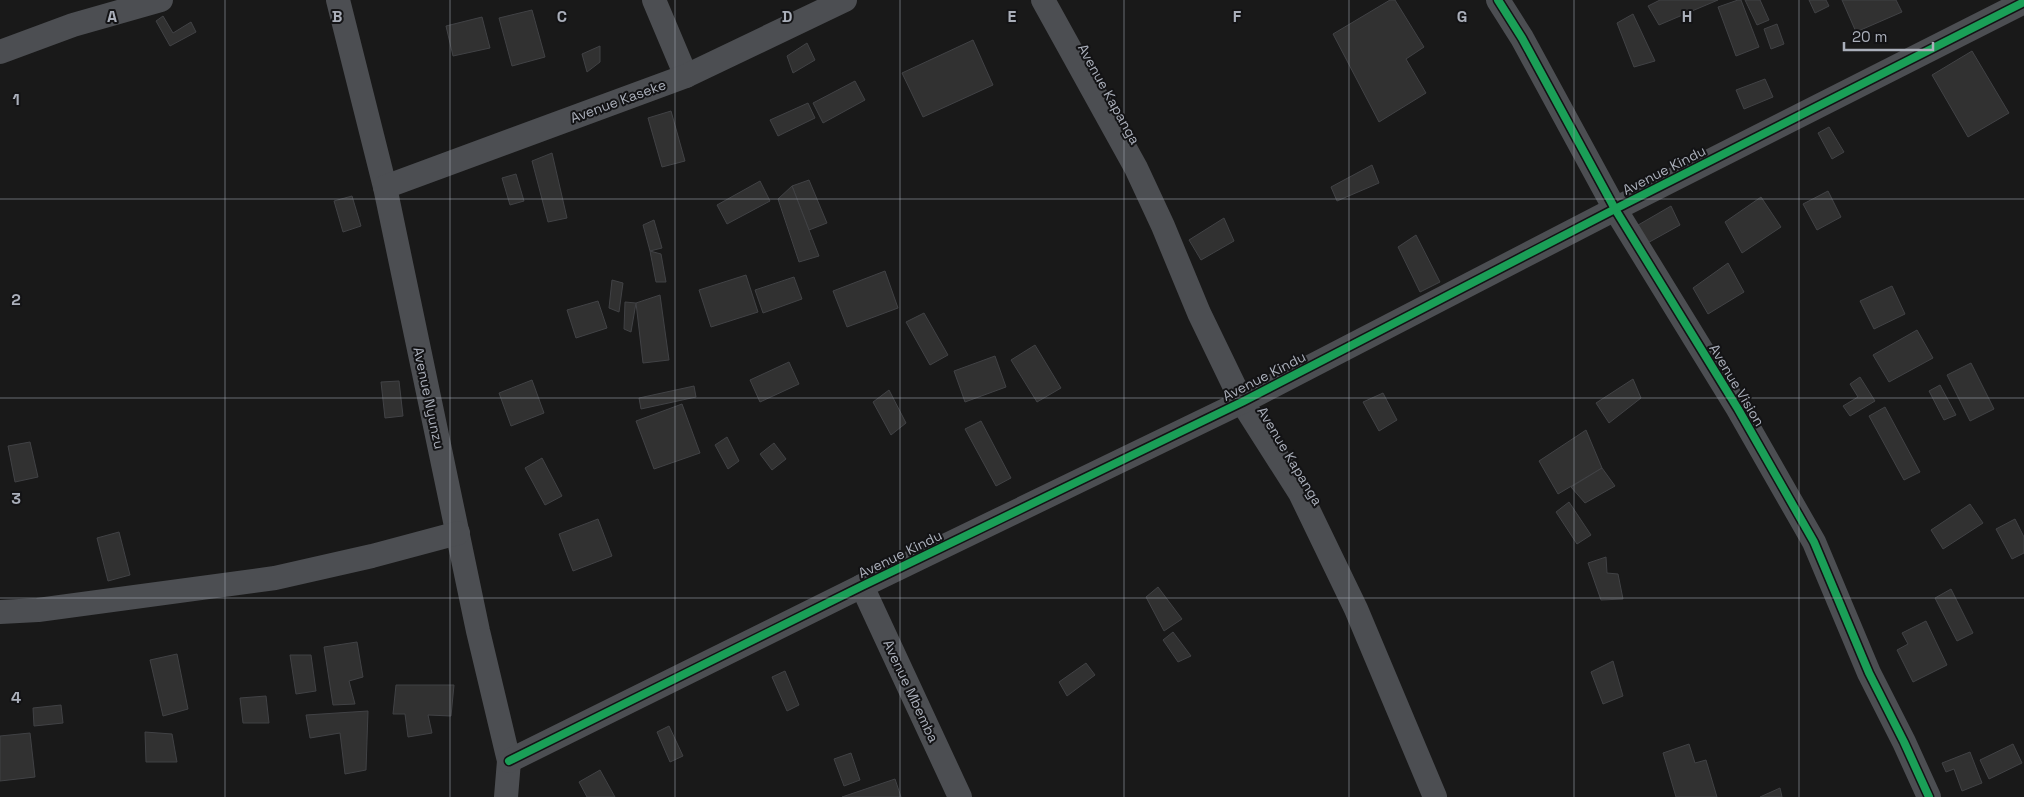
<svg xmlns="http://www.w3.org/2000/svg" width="2024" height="797" font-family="'Space Grotesk',sans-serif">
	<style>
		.building { fill: #313131; stroke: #414245 }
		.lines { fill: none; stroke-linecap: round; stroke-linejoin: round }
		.minor { stroke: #4c4e52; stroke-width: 24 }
		.cycleway-casing { stroke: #131315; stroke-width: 11 }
		.cycleway { stroke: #1a9f57; stroke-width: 8 }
		.grid { fill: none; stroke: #aaafba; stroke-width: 1; stroke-opacity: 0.55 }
		.labels { text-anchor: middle; stroke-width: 4; stroke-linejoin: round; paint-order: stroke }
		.street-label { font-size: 14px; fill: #aaafba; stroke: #131315 }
		.grid-label { font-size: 16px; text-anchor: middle; font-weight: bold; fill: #aaafba; stroke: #131315; stroke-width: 4; stroke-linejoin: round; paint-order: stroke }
	</style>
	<rect width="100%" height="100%" fill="#191919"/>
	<g class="building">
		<path d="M 1390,0 L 1395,0 L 1424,47 L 1406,59 L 1426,93 L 1379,122 L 1333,34 Z"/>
		<path d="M 1660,0 L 1718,0 L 1659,25 L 1648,6 Z"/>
		<path d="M 1738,0 L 1741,0 L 1759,47 L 1736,56 L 1718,7 Z"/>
		<path d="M 1745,0 L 1760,0 L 1769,20 L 1757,25 Z"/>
		<path d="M 1809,0 L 1826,0 L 1829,6 L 1815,13 Z"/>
		<path d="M 1842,0 L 1896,0 L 1902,12 L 1856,32 Z"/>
		<path d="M 532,10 L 545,57 L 512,66 L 499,18 Z"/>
		<path d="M 1633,14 L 1655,61 L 1634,67 L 1617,23 Z"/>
		<path d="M 163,16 L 173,33 L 191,22 L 196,32 L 170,46 L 156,21 Z"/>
		<path d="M 482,17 L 490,48 L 453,56 L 446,26 Z"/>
		<path d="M 1777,24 L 1784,44 L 1771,49 L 1764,29 Z"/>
		<path d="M 973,40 L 993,85 L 923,117 L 902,73 Z"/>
		<path d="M 807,43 L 815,60 L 793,73 L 787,56 Z"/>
		<path d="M 600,46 L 600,62 L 587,72 L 582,54 Z"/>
		<path d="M 1972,51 L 2009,113 L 1968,137 L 1932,75 Z"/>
		<path d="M 1765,79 L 1773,97 L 1744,109 L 1736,90 Z"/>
		<path d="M 855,81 L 865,100 L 823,123 L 813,103 Z"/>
		<path d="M 808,103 L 815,118 L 778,136 L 770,120 Z"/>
		<path d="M 671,111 L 685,161 L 662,167 L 648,118 Z"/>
		<path d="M 1829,127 L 1844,152 L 1832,159 L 1818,133 Z"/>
		<path d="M 552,153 L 567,218 L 548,222 L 532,161 Z"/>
		<path d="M 1372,165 L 1379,183 L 1337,201 L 1331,187 Z"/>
		<path d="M 516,174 L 524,201 L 510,205 L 502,178 Z"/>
		<path d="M 809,180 L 827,223 L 809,230 L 792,186 Z"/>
		<path d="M 760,181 L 770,201 L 727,224 L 717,205 Z"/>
		<path d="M 792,186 L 819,256 L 799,262 L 778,199 Z"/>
		<path d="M 1828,191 L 1841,217 L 1817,230 L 1803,204 Z"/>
		<path d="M 352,196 L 361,226 L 343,232 L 334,201 Z"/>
		<path d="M 1761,197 L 1781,227 L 1742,253 L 1725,222 Z"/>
		<path d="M 1671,206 L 1680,225 L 1644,245 L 1633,228 Z"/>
		<path d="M 1224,218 L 1234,241 L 1201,260 L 1189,240 Z"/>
		<path d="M 654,220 L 662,248 L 650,251 L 643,225 Z"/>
		<path d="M 1416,235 L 1440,282 L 1420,292 L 1398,247 Z"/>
		<path d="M 650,251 L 661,254 L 666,282 L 656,282 Z"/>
		<path d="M 1728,263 L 1744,292 L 1708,314 L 1693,288 Z"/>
		<path d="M 885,271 L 898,308 L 847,327 L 833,291 Z"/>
		<path d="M 746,275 L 758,312 L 711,327 L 699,290 Z"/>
		<path d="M 794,277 L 802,299 L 763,313 L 755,290 Z"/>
		<path d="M 612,280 L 623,283 L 619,312 L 609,308 Z"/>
		<path d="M 1892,286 L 1905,314 L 1874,329 L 1860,301 Z"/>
		<path d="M 660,295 L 669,360 L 643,363 L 636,303 Z"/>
		<path d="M 598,301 L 607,328 L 576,338 L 567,310 Z"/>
		<path d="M 625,302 L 636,303 L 631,332 L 624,329 Z"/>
		<path d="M 924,313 L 948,355 L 930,365 L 906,322 Z"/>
		<path d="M 1917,330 L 1933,358 L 1889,382 L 1873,355 Z"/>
		<path d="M 1035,345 L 1061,388 L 1037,402 L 1011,360 Z"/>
		<path d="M 995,356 L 1006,387 L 965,402 L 954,371 Z"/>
		<path d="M 789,362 L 799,384 L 760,402 L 750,380 Z"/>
		<path d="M 1971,363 L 1994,409 L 1970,421 L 1947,375 Z"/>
		<path d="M 1860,377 L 1875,401 L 1850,416 L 1843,406 L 1858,397 L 1850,384 Z"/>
		<path d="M 1633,379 L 1641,398 L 1609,423 L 1596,403 Z"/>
		<path d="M 532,380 L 544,413 L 511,426 L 499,393 Z"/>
		<path d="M 399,381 L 403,416 L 385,418 L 381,382 Z"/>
		<path d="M 1940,385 L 1956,415 L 1944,420 L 1929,391 Z"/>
		<path d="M 694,386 L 696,397 L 641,409 L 639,398 Z"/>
		<path d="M 889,390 L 906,423 L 891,435 L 873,402 Z"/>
		<path d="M 1383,393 L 1397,420 L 1379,431 L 1363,402 Z"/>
		<path d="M 682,404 L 700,453 L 654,469 L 636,421 Z"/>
		<path d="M 1885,407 L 1920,472 L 1904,480 L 1869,416 Z"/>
		<path d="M 981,421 L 1011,478 L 996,486 L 965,429 Z"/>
		<path d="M 1586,430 L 1602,468 L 1558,494 L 1539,461 Z"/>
		<path d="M 727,437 L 739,461 L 728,469 L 715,445 Z"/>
		<path d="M 30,442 L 38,477 L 15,482 L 8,446 Z"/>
		<path d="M 774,443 L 786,459 L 772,470 L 760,454 Z"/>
		<path d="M 542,458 L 562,496 L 545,505 L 525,468 Z"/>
		<path d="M 1602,468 L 1615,486 L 1585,503 L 1571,487 Z"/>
		<path d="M 1569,502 L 1591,535 L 1577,544 L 1556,512 Z"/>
		<path d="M 1970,504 L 1983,523 L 1943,549 L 1931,530 Z"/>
		<path d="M 598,519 L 612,556 L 573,571 L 559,534 Z"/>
		<path d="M 2015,519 L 2024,537 L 2024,553 L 2012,559 L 1996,529 Z"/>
		<path d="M 119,532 L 130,575 L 108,581 L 97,538 Z"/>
		<path d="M 1606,557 L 1607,573 L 1618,574 L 1623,599 L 1601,600 L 1588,563 Z"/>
		<path d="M 1158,587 L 1182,619 L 1164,631 L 1146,597 Z"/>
		<path d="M 1951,589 L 1973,633 L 1957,641 L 1935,598 Z"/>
		<path d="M 1926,621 L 1947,665 L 1913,682 L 1897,650 L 1908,644 L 1902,633 Z"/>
		<path d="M 1173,632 L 1191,656 L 1178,662 L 1163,640 Z"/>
		<path d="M 357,642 L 363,677 L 349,681 L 355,704 L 333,705 L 324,647 Z"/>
		<path d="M 177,654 L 188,709 L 163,716 L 150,660 Z"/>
		<path d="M 290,655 L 311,655 L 316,691 L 296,694 Z"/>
		<path d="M 1613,661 L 1623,696 L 1603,704 L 1591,672 Z"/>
		<path d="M 1086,663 L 1095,675 L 1067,696 L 1059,682 Z"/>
		<path d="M 785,671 L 799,705 L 787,711 L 772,677 Z"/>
		<path d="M 396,685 L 454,685 L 451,716 L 428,715 L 432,733 L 408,737 L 405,714 L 393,714 Z"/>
		<path d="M 266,696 L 269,723 L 243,723 L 240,698 Z"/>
		<path d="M 61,705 L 63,723 L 34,726 L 33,708 Z"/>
		<path d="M 368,711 L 366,770 L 345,774 L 340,733 L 310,738 L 306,715 Z"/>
		<path d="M 669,726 L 683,756 L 670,762 L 657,732 Z"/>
		<path d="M 145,732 L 172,734 L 177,762 L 146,762 Z"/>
		<path d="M 30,733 L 35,777 L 0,781 L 0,736 Z"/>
		<path d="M 1689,744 L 1695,763 L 1706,760 L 1717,797 L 1676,797 L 1663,753 Z"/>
		<path d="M 2013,744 L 2022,763 L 1989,779 L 1980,760 Z"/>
		<path d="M 1970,752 L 1982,783 L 1962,791 L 1954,769 L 1946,772 L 1942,763 Z"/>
		<path d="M 851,753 L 860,780 L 844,786 L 834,759 Z"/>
		<path d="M 600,770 L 615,797 L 587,797 L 579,782 Z"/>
		<path d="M 895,779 L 901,797 L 842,797 Z"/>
		<path d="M 1780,788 L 1782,797 L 1760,797 Z"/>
	</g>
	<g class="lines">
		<g class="minor">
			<path d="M 338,0 L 385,187 L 478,631 L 509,761 L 506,797"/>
			<path d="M 654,0 L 686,76"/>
			<path d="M 1043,0 L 1136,168 L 1163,226 L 1199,313 L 1242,402 L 1300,493 L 1356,609 L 1435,797"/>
			<path d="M 1498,0 L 1522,38 L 1615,209 L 1738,409 L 1814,542 L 1869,673 L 1904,742 L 1929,797"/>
			<path d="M 0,52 L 73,25 L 161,0"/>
			<path d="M 385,187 L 686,76 L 845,0"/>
			<path d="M 862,586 L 960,797"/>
			<path d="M 0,612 L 38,610 L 275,578 L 372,556 L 458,533"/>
			<path d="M 509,761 L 862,586 L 1242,402 L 1615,209 L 2024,2"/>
		</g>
		<defs>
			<g id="cycleway">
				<path d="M 1498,0 L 1522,38 L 1615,209 L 1738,409 L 1814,542 L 1869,673 L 1904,742 L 1929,797"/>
				<path d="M 509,761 L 862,586 L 1242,402 L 1615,209 L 2024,2"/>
			</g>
		</defs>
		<use href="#cycleway" class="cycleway-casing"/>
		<use href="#cycleway" class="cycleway"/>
	</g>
	<path class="grid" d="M 225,0 L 225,797M 450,0 L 450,797M 675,0 L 675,797M 900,0 L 900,797M 1124,0 L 1124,797M 1349,0 L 1349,797M 1574,0 L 1574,797M 1799,0 L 1799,797M 0,199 L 2024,199M 0,398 L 2024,398M 0,598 L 2024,598"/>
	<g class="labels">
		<g class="street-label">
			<text transform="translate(1109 94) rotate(61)" y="5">Avenue Kapanga</text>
			<text transform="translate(618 101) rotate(-20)" y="5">Avenue Kaseke</text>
			<text transform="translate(1664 170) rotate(-27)" y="5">Avenue Kindu</text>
			<text transform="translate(1264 376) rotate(-27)" y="5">Avenue Kindu</text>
			<text transform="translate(1737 385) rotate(59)" y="5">Avenue Vision</text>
			<text transform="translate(429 398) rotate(78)" y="5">Avenue Nyunzu</text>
			<text transform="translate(1290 456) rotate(59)" y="5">Avenue Kapanga</text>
			<text transform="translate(900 554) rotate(-26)" y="5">Avenue Kindu</text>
			<text transform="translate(911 691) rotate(65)" y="5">Avenue Mbemba</text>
		</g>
	</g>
	<g class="grid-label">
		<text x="112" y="22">A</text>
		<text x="337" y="22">B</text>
		<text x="562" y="22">C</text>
		<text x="787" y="22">D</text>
		<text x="1012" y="22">E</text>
		<text x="1237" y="22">F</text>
		<text x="1462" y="22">G</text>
		<text x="1687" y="22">H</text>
		<text x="16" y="105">1</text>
		<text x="16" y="305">2</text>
		<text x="16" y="504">3</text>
		<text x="16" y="703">4</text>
	</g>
	<path d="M1844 42v8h89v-8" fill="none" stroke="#aaafba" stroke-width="2.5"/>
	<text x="1852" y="42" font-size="15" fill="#aaafba" stroke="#131315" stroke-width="4" paint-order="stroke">20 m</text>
</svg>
